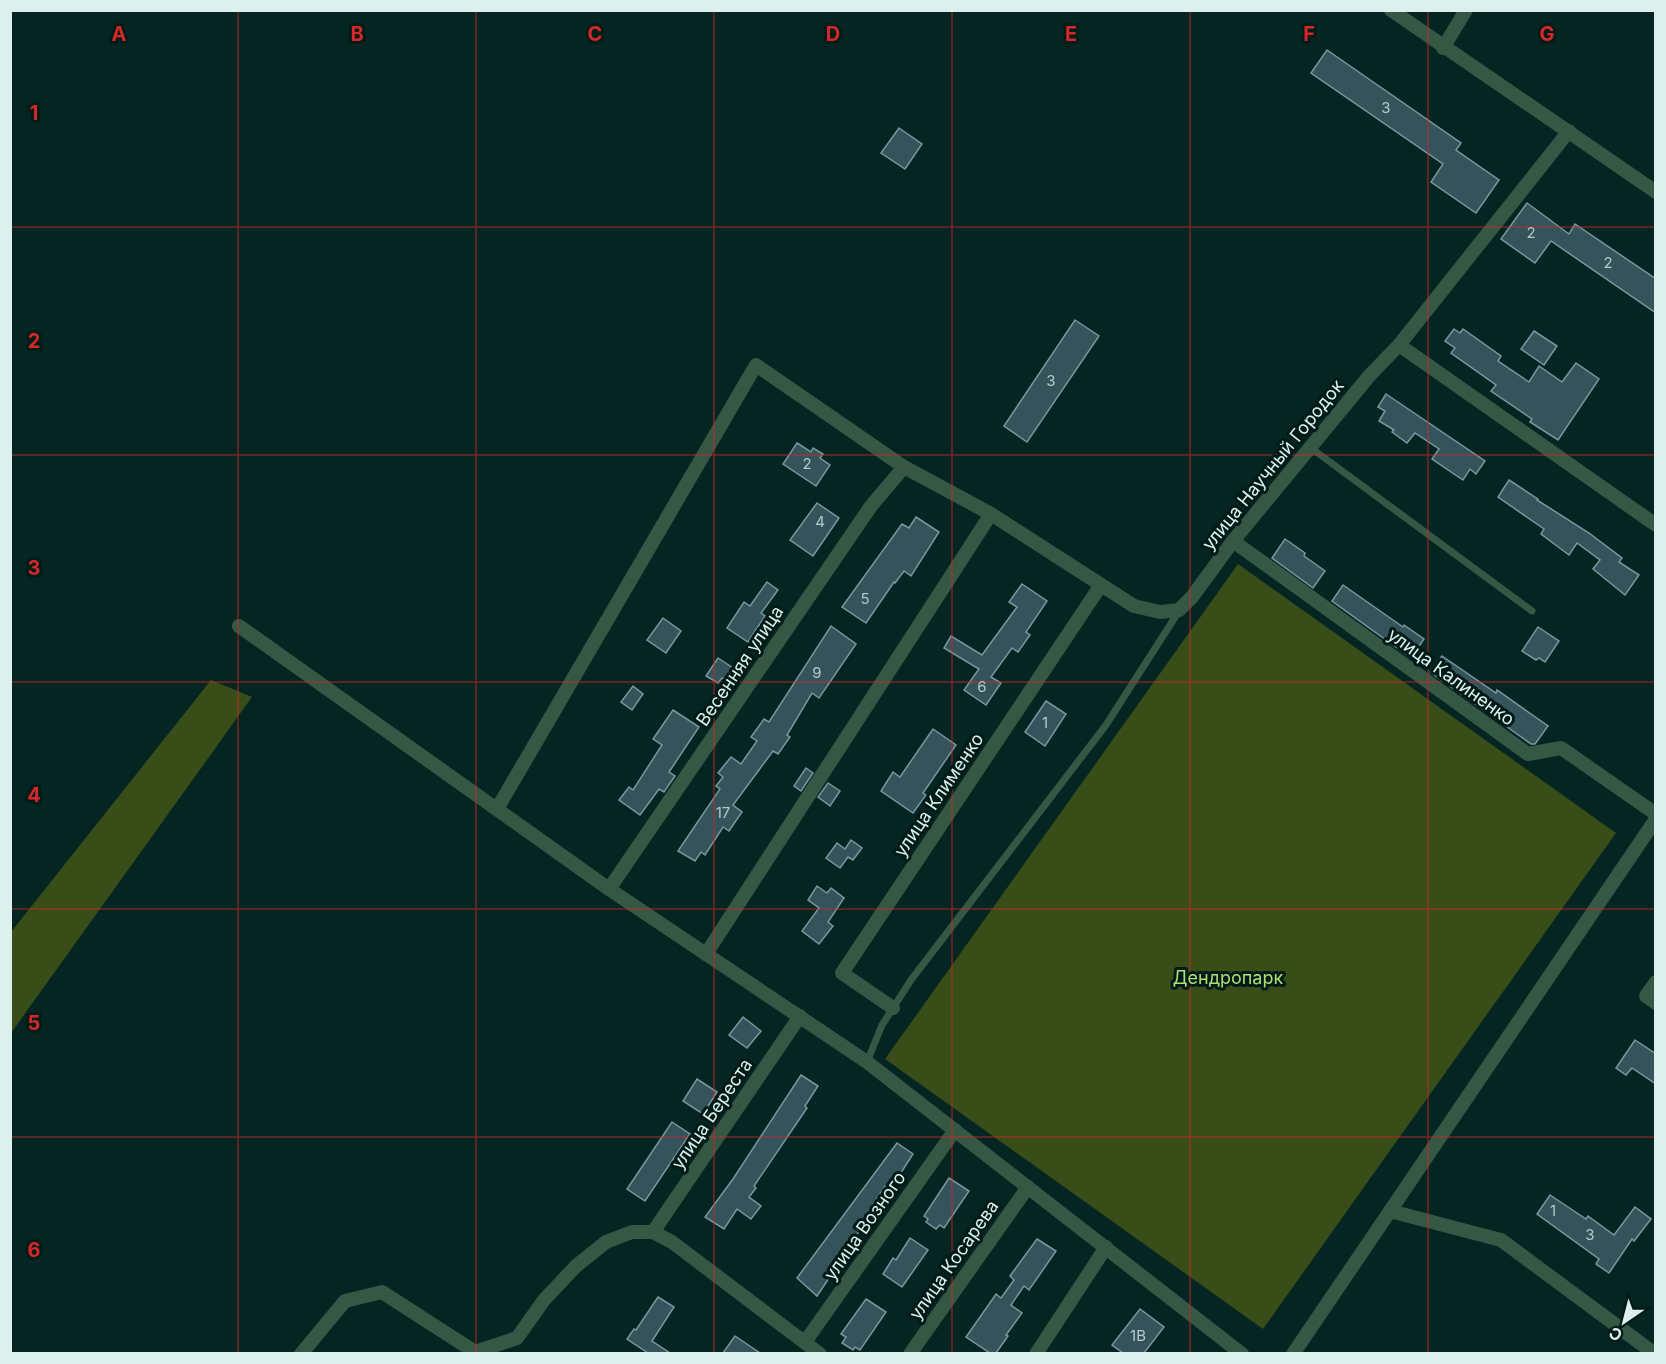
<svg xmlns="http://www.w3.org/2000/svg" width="1666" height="1364" font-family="Inter,sans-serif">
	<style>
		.green { fill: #384d17 }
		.building { fill: #35535b; stroke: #7898a0; stroke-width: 1.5 }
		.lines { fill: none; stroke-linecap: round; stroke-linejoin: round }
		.service { stroke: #365743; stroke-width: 7 }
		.minor { stroke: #365743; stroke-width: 14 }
		.grid { fill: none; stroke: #d62828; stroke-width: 1.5; stroke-opacity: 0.55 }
		.labels { text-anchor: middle; stroke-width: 6; stroke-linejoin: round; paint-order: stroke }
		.number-label { font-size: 15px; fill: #b4c9c8 }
		.street-label { font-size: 18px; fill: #def0ed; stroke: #001b18 }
		.park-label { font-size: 18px; fill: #b1dd71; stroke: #001b18 }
		.grid-label { font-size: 20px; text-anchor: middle; font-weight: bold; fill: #d62828; stroke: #001b18; stroke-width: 6; stroke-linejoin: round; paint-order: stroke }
	</style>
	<rect width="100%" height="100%" fill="#042521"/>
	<g class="green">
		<path d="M 1238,564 L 1616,833 L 1263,1329 L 885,1059 Z"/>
		<path d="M 211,680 L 252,697 L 11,1033 L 11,932 Z"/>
	</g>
	<g class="building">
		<path d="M 1327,50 L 1461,143 L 1456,150 L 1499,180 L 1476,213 L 1431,182 L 1443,164 L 1311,73 Z"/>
		<path d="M 899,128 L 922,144 L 905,169 L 881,153 Z"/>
		<path d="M 1527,203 L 1569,234 L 1575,224 L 1656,279 L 1656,313 L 1551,241 L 1535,263 L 1501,239 Z"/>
		<path d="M 1075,320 L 1099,336 L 1027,442 L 1004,426 Z"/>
		<path d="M 1454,329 L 1460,333 L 1463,329 L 1501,356 L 1498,361 L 1529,382 L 1539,366 L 1562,382 L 1576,363 L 1599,379 L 1558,440 L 1530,422 L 1532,419 L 1491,391 L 1496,385 L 1451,353 L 1455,348 L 1445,341 Z"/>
		<path d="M 1534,331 L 1557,346 L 1544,365 L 1521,349 Z"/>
		<path d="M 1386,394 L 1485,461 L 1476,474 L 1470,469 L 1463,480 L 1432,459 L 1439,449 L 1415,433 L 1407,443 L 1392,432 L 1394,430 L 1379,421 L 1385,411 L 1378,407 Z"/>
		<path d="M 797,443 L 811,452 L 813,448 L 823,454 L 820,458 L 830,465 L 816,486 L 783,464 Z"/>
		<path d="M 1509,480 L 1538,499 L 1537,500 L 1589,533 L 1622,558 L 1619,562 L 1639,575 L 1625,595 L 1593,569 L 1600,560 L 1577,543 L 1569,555 L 1541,534 L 1544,529 L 1498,497 Z"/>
		<path d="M 817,503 L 839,518 L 813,556 L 790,540 Z"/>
		<path d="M 916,517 L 939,532 L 911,576 L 904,571 L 895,583 L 894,582 L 866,623 L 842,607 L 902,524 L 909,528 Z"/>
		<path d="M 1285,539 L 1305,553 L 1304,556 L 1325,571 L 1313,588 L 1272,558 Z"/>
		<path d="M 767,582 L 778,590 L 761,613 L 765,616 L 748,642 L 727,628 L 744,602 L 750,606 Z"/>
		<path d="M 1022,584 L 1047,601 L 1026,632 L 1030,635 L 1018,652 L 1012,648 L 991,677 L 1001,683 L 986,705 L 964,690 L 979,669 L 944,648 L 951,636 L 982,655 L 1017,607 L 1009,602 Z"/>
		<path d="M 1343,585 L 1403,627 L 1404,625 L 1424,639 L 1411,658 L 1332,601 Z"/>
		<path d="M 663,618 L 681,631 L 666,653 L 647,640 Z"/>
		<path d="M 831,626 L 856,644 L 819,698 L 812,693 L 787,735 L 790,737 L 778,754 L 773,751 L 733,805 L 742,812 L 729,831 L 723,827 L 705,855 L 701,852 L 695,861 L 678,851 L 720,789 L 716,786 L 723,777 L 718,773 L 731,757 L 741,764 L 757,741 L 751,737 L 764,719 L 769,722 Z"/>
		<path d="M 1538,627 L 1559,641 L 1545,662 L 1539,658 L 1536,660 L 1522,651 Z"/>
		<path d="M 1442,656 L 1496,693 L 1497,690 L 1548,726 L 1535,744 L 1531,744 L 1430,672 Z"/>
		<path d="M 718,658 L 733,668 L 725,680 L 722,678 L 718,683 L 706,676 Z"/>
		<path d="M 633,686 L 643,694 L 632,710 L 621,702 Z"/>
		<path d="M 1046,701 L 1066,714 L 1045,746 L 1025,732 Z"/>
		<path d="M 673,710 L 699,727 L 669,772 L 675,776 L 664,792 L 659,789 L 640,815 L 619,800 L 629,787 L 633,790 L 662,745 L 653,739 Z"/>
		<path d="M 933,729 L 956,745 L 923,793 L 926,795 L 913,813 L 881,791 L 893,772 L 900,777 Z"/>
		<path d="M 806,768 L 813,773 L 801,791 L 794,786 Z"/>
		<path d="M 828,783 L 840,791 L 830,806 L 818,797 Z"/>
		<path d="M 851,840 L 862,848 L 853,860 L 848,857 L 840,868 L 826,858 L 837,843 L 845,849 Z"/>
		<path d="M 817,886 L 827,893 L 831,888 L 844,898 L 828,922 L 833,926 L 819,944 L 802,931 L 819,908 L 808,900 Z"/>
		<path d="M 743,1017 L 761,1031 L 747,1048 L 729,1035 Z"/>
		<path d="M 1635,1040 L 1656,1054 L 1656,1084 L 1632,1068 L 1626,1075 L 1616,1068 Z"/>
		<path d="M 801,1075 L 818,1086 L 805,1106 L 807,1108 L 754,1186 L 756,1188 L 749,1197 L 761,1206 L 751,1219 L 737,1209 L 724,1229 L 705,1217 L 733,1179 Z"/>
		<path d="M 697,1079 L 717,1092 L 703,1114 L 683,1101 Z"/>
		<path d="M 672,1122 L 690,1134 L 645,1201 L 627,1189 Z"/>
		<path d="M 897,1143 L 913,1154 L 890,1190 L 885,1186 L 873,1204 L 877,1207 L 841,1256 L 828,1277 L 829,1278 L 817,1296 L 797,1278 Z"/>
		<path d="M 949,1178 L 969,1191 L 944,1228 L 940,1225 L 936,1229 L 926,1222 L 928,1219 L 924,1216 Z"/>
		<path d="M 1550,1195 L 1586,1219 L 1588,1216 L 1614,1235 L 1635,1207 L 1651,1219 L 1634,1241 L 1632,1239 L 1609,1273 L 1596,1264 L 1599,1259 L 1537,1214 Z"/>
		<path d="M 910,1238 L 928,1250 L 902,1287 L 883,1274 L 893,1258 L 896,1260 Z"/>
		<path d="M 1037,1239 L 1056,1251 L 1029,1290 L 1024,1286 L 1011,1305 L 1022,1313 L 1006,1335 L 1008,1336 L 996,1353 L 990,1353 L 966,1337 L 996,1294 L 1001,1298 L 1014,1280 L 1010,1276 Z"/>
		<path d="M 658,1297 L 674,1307 L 652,1341 L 670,1353 L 648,1353 L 627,1339 L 634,1329 L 636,1330 Z"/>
		<path d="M 866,1299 L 886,1312 L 860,1350 L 855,1347 L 853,1350 L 842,1343 L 846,1337 L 841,1334 Z"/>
		<path d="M 1140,1309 L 1164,1327 L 1144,1353 L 1123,1353 L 1112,1345 Z"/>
		<path d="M 735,1336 L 760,1353 L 723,1353 Z"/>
	</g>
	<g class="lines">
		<g class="service">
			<path d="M 1311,448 L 1532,611"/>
			<path d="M 867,1062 L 882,1025 L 911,980 L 1106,725 L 1179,611"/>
		</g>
		<g class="minor">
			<path d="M 1391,10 L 1656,192"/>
			<path d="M 1443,48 L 1466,10"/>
			<path d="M 1399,345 L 1656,525"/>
			<path d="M 1233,541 L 1528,754 L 1561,748 L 1656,814"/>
			<path d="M 239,626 L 609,889 L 867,1062 L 1242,1354"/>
			<path d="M 497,809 L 756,365 L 904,467 L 991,514 L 1134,606 L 1160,612 L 1179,610 L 1192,597 L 1233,541 L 1370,375 L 1399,345 L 1569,131"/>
			<path d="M 609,889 L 871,506 L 904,467"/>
			<path d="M 706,954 L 991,514"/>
			<path d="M 1656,982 L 1646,996 L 1656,1003"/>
			<path d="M 893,1008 L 842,973 L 1101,585"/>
			<path d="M 1390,1211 L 1501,1240 L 1655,1354"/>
			<path d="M 653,1232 L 800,1016"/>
			<path d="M 805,1342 L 955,1130"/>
			<path d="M 301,1354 L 345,1301 L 382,1292 L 475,1352 L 517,1338 L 544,1300 L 576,1266 L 606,1242 L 632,1232 L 653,1232 L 672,1242 L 820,1354"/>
			<path d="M 910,1354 L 1028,1187"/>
			<path d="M 1036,1354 L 1106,1247"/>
			<path d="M 1293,1354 L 1656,819"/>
		</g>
	</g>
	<path class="grid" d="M 238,10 L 238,1354M 476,10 L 476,1354M 714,10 L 714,1354M 952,10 L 952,1354M 1190,10 L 1190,1354M 1428,10 L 1428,1354M 10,227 L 1656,227M 10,455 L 1656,455M 10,682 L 1656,682M 10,909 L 1656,909M 10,1137 L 1656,1137"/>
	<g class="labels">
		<g class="number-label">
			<text x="1386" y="113">3</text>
			<text x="1531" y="238">2</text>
			<text x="1608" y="268">2</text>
			<text x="1051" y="386">3</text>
			<text x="807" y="469">2</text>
			<text x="820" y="527">4</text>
			<text x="865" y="604">5</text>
			<text x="817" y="678">9</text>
			<text x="982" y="692">6</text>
			<text x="1045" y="728">1</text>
			<text x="723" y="818">17</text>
			<text x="1553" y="1216">1</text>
			<text x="1590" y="1240">3</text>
			<text x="1138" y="1341">1В</text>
		</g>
		<g class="street-label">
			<text transform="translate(1273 465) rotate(-51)" y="6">улица Научный Городок</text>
			<text transform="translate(740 666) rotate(-56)" y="6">Весенняя улица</text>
			<text transform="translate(1451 677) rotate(36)" y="6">улица Калиненко</text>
			<text transform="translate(939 795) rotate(-56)" y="6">улица Клименко</text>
			<text transform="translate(712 1114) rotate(-56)" y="6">улица Береста</text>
			<text transform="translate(865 1226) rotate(-55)" y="6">улица Возного</text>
			<text transform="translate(954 1260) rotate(-55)" y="6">улица Косарева</text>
		</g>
		<g class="park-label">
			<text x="1228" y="984">Дендропарк</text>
		</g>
	</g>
	<g class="grid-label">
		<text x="119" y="41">A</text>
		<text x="357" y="41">B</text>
		<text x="595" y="41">C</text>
		<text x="833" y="41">D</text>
		<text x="1071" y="41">E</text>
		<text x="1309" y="41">F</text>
		<text x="1547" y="41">G</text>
		<text x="34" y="120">1</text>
		<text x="34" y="348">2</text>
		<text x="34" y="575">3</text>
		<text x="34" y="802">4</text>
		<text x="34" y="1030">5</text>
		<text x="34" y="1257">6</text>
	</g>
	<rect width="1666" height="1364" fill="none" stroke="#def0ed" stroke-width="24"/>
	<g transform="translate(1624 1322) rotate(215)" stroke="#001b18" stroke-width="4.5" paint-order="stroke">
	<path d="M0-4.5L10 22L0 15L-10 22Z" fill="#def0ed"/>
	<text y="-9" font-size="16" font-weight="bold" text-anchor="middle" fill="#def0ed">С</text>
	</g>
</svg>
